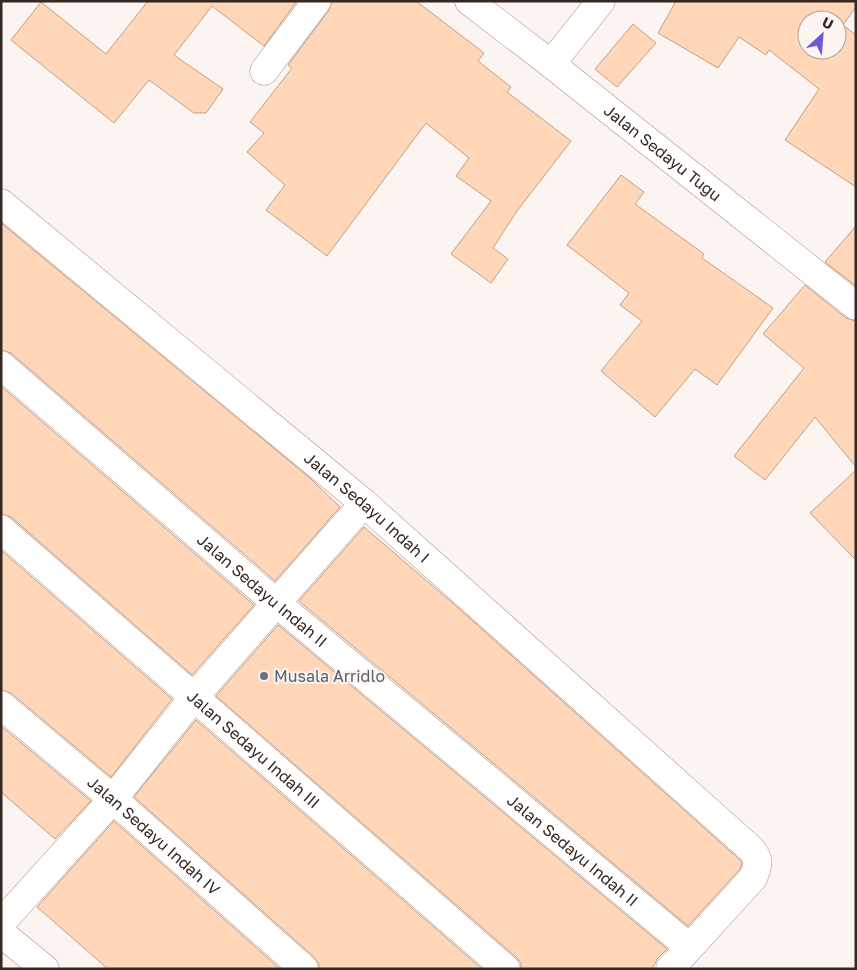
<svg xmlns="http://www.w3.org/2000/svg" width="857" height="970" font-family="'Golos Text',sans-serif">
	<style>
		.building { fill: #ffd7b8; stroke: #bea087; fill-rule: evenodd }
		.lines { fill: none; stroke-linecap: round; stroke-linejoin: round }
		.minor-casing { stroke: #b38e80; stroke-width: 29 }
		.minor { stroke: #fff; stroke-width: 28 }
		.worship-dot { fill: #6b7280; stroke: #fcf4f1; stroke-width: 2 }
		.labels { text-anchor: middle; stroke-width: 4; stroke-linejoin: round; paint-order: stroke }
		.street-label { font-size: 16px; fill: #352721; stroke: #fcf4f1 }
		.worship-label { font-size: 16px; fill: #5b616d; stroke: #fcf4f1; text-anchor: start }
	</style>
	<rect width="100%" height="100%" fill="#fcf4f1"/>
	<g class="building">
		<path d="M 148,1 L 297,1 L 264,46 L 212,6 L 174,55 L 223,89 L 206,113 L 194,113 L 149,80 L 114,123 L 11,40 L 41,2 L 106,54 Z"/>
		<path d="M 332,1 L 416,1 L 484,53 L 478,61 L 511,87 L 507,92 L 571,141 L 517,211 L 493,248 L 508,259 L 491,283 L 451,254 L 491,201 L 456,176 L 469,158 L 426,123 L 327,256 L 266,210 L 285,185 L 247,152 L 264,133 L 250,122 L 292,68 L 288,65 L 329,10 Z"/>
		<path d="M 676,1 L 856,1 L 856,7 L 843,25 L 856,35 L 856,187 L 785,140 L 819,89 L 769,50 L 766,55 L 739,37 L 718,68 L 658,33 ZM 807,20 L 837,20 L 837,50 L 807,50 Z"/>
		<path d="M 633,24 L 656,43 L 617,87 L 595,69 Z"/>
		<path d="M 621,175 L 644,192 L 635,204 L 704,254 L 702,258 L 773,308 L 717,385 L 695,369 L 655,417 L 601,371 L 642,321 L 620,305 L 629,293 L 567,245 Z"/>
		<path d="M 1,223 L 311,479 L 340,507 L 275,581 L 11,353 L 1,350 Z"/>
		<path d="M 856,226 L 856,286 L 825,262 Z"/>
		<path d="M 805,285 L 846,318 L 856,321 L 856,467 L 815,417 L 765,480 L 734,456 L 804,368 L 763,334 Z"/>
		<path d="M 1,386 L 254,605 L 192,675 L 11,517 L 1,514 Z"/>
		<path d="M 856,470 L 856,560 L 810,513 Z"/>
		<path d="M 364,527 L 456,606 L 740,860 L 742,863 L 740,869 L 688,926 L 299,601 Z"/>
		<path d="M 1,550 L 172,699 L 111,777 L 11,693 L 1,690 Z"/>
		<path d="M 278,625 L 667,949 L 658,958 L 652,969 L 521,969 L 521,963 L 516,957 L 216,696 Z"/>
		<path d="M 196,720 L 482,969 L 319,969 L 319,964 L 314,957 L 134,797 Z"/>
		<path d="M 1,726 L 91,801 L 55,839 L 1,792 Z"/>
		<path d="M 114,821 L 280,969 L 108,969 L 37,907 Z"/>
	</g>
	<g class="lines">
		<defs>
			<g id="minor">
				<path id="s1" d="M 469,1 L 551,64 L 856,306"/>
				<path d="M 551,64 L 601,1"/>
				<path d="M 264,71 L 317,1"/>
				<path id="s2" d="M 1,203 L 364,503 L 752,850 C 760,860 758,867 753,878 L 670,969"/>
				<path id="s3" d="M 1,365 L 275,602 L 689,947"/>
				<path id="s4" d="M 1,529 L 506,969"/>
				<path id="s5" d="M 1,705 L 113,799 L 304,969"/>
				<path d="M 1,923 L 113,799 L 194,697 L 364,503"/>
				<path d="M 1,933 L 45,969"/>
			</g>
		</defs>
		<use href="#minor" class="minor-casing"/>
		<use href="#minor" class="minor"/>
	</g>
	<circle class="worship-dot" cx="264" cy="676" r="5"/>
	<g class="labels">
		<g class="street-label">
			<text dy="6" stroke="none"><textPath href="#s1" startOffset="246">Jalan Sedayu Tugu</textPath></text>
			<text dy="6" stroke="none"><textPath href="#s2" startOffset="476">Jalan Sedayu Indah I</textPath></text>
			<text dy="6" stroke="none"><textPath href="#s3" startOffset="345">Jalan Sedayu Indah II</textPath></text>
			<text dy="6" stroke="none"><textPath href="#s4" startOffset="335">Jalan Sedayu Indah III</textPath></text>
			<text dy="6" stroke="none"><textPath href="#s5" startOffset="201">Jalan Sedayu Indah IV</textPath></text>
			<text dy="6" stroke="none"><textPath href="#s3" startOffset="750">Jalan Sedayu Indah II</textPath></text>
		</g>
		<g class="worship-label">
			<text x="274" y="682">Musala Arridlo</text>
		</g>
	</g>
	<rect width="857" height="970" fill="none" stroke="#352721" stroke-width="5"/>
	<g transform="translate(822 35) rotate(26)"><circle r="24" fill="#fcf4f1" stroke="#aca29e"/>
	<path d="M0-4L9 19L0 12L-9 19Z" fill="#675ad3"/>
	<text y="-8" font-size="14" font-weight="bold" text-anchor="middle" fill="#352721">U</text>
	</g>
</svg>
